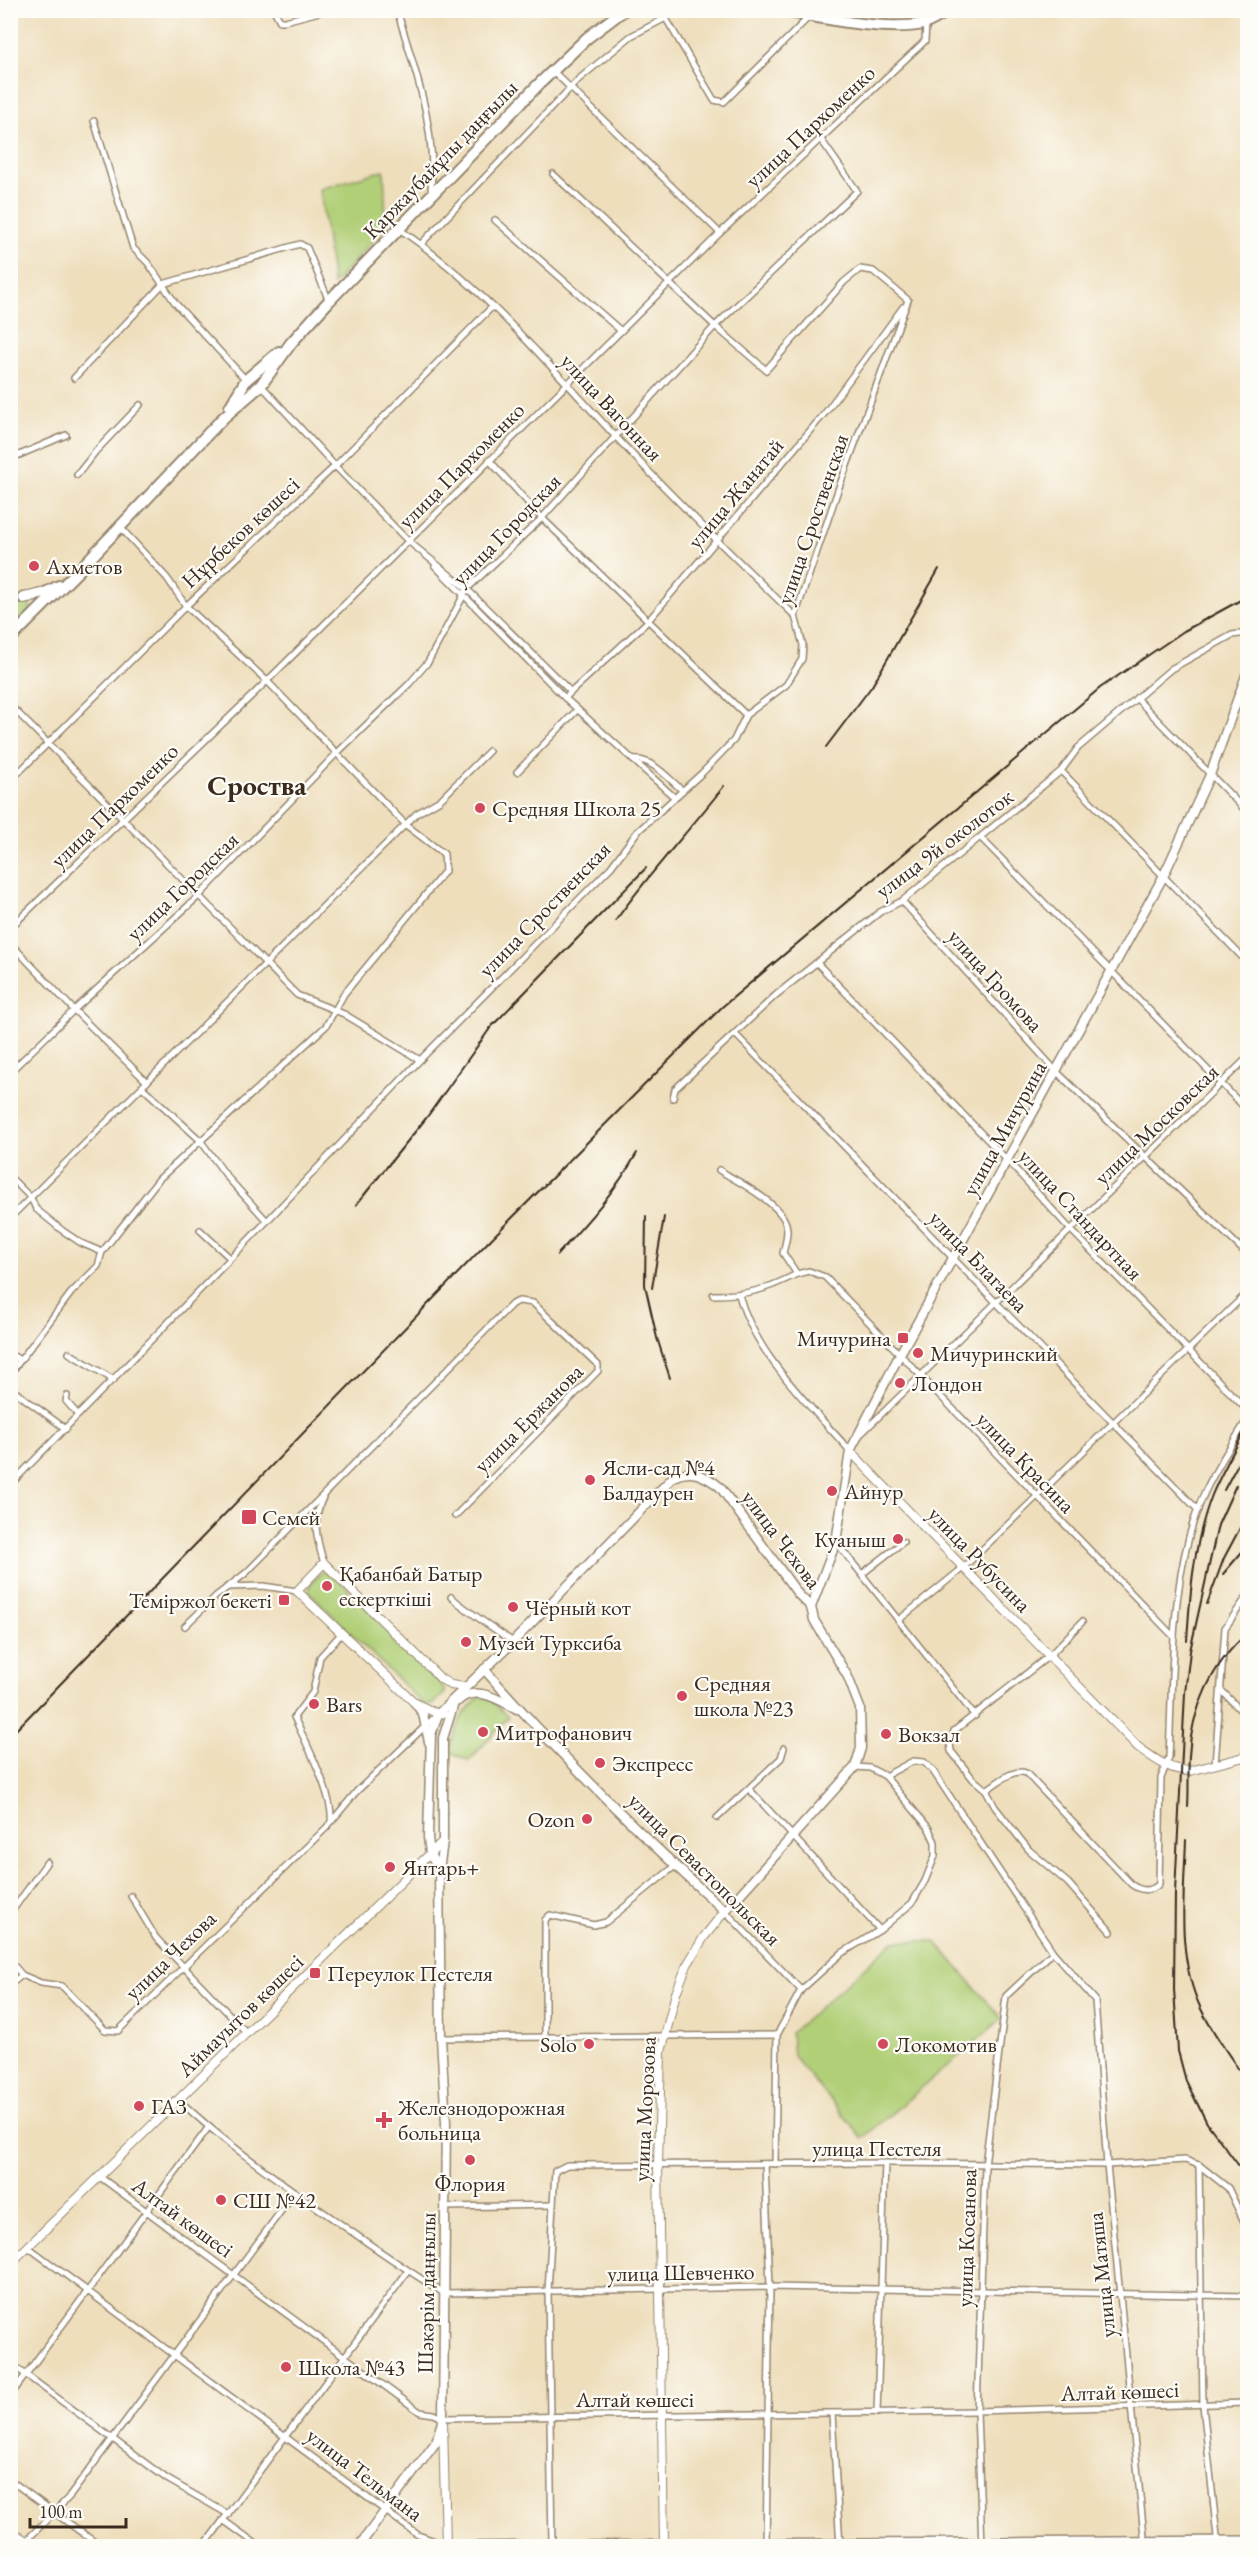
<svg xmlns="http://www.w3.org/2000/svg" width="1258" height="2557" font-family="'EB Garamond',serif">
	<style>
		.green { fill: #b1cf77; stroke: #767c4a; stroke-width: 1.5 }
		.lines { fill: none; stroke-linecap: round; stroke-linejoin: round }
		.street-casing { stroke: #94846d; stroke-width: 8 }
		.secondary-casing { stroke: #94846d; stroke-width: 10 }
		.primary-casing { stroke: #94846d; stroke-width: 11 }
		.highway-casing { stroke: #94846d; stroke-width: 14 }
		.street { stroke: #fff; stroke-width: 5 }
		.secondary { stroke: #fff; stroke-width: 8 }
		.primary { stroke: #fff; stroke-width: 8 }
		.highway { stroke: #fff; stroke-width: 10 }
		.rail { stroke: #3b2a1e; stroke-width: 2 }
		.poi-dot { fill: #d1495b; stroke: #fdfcf7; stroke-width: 2 }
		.labels { text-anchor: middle; stroke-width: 4.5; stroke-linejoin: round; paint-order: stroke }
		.street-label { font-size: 22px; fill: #3b2a1e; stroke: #fdfcf7 }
		.poi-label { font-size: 22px; fill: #3b2a1e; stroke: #fdfcf7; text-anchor: start }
		.district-label { font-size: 28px; font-weight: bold; fill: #3b2a1e; stroke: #fdfcf7 }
	</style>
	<rect width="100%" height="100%" fill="#fdfcf7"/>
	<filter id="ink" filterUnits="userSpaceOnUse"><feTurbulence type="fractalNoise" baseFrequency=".0167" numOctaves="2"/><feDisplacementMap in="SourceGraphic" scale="12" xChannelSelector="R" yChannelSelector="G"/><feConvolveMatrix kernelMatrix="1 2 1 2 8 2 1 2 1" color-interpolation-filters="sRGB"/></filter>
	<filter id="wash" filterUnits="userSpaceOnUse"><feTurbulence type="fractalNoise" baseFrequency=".008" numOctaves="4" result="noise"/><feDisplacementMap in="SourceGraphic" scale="24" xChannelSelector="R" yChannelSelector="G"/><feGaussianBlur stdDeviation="1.35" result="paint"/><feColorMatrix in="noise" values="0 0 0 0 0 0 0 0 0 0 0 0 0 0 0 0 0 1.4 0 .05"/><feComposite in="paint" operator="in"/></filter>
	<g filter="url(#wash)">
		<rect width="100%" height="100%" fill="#eedebc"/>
		<g class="green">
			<path d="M 384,170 L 386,226 L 333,285 L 320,189 Z"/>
			<path d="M 11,597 L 24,598 L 30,603 L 30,612 L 11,628 Z"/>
			<path d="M 322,1572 L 332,1573 L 441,1683 L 445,1693 L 432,1705 L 423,1704 L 309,1592 L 310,1583 Z"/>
			<path d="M 483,1692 L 508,1717 L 469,1761 L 448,1751 L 462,1716 Z"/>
			<path d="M 894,1941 L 935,1941 L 1002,2019 L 863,2138 L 793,2056 L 791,2033 Z"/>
		</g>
	</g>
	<g filter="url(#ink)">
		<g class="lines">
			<defs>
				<g id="street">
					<path d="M 274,10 L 280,21 L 285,21 L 327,10"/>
					<path d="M 397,10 C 415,71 437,127 431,192"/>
					<path d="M 661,10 L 714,100 L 724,102 L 809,17"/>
					<path d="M 553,71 L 720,233"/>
					<path d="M 94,121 L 133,248 L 148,263 L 176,304 L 246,380"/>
					<path d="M 553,174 L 715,326 L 766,370 L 844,282 L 860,269 L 873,271 L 908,300"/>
					<path d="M 495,220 L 621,331"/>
					<path d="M 399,229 C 481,284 548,364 615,436 C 673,498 734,557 795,616"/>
					<path d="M 421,244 L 579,79 L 631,36 L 664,19"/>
					<path d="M 74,378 L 163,284 L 300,244 L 307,248 L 329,301"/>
					<path d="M 261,385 L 335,466 L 407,540 L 467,589 L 571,692 L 565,698 L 674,797"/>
					<path d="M 10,459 L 66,435"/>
					<path d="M 489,460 L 542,518 L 746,715"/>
					<path d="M 77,475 L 96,451 L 140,405"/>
					<path d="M 435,566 L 565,698"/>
					<path d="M 571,692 L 648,621 L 825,413 L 903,307"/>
					<path d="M 1136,698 L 1248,813"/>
					<path d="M 10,705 L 297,995 L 344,1014 L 420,1060"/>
					<path d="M 633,760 C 651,757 669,779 682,790"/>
					<path d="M 1061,771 L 1248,963"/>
					<path d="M 517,772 L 577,710"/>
					<path d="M 10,781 L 186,606 L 335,466 L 492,307"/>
					<path d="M 981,838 L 1248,1111"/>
					<path d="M 902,901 L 1056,1071 L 1248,1255"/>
					<path d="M 10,928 L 267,681 L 720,233 L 925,41 L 926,23"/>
					<path d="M 10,943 L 74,1010 L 147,1082"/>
					<path d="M 817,963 L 1007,1160 L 1070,1229 L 1248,1411"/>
					<path d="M 736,1035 L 1198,1510"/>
					<path d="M 10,1072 L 74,1010 L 200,895 L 336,754 L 409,684 L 428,662 L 467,589 L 542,518 L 715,326 L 857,191 L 820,138"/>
					<path d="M 142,1087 L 200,1140 L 228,1178 L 267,1221"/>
					<path d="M 673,1098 L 675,1089 L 776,995 L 880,912 L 902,901 L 1061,771 L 1078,748 L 1171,669 L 1232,635 L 1248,633"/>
					<path d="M 719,1170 C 737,1181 780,1203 786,1224 C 789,1233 785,1244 783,1253 L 797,1274 L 809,1271 L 825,1277 L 1174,1637"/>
					<path d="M 10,1177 L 31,1198 L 36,1209 L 63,1231 L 81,1243 L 102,1252"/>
					<path d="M 10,1218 L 416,814 L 440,800 L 489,751"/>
					<path d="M 200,1230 L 230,1258"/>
					<path d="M 713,1295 C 749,1295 765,1290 797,1274"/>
					<path d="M 739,1295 C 756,1356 809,1404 850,1451"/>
					<path d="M 69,1353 L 114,1380"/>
					<path d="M 10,1354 L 20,1360"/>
					<path d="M 10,1374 L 71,1293 L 98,1266 L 102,1252 L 159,1179 L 326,1026 L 344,994 L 445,871 L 444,854 L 406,825 L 267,681 L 186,606 L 167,578 L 120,527"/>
					<path d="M 10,1388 L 66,1429"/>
					<path d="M 67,1396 L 66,1401 L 78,1415"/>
					<path d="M 862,1433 L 1248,1057"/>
					<path d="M 10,1485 L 267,1221 L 420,1060 L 611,867 L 637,832 L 702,773 L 734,740 L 746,715 L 786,685 L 802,659 L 803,645 L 795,616 L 838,490 L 908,300"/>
					<path d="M 323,1497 C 312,1521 316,1538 324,1563"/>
					<path d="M 836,1542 L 975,1716"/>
					<path d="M 862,1574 L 903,1542"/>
					<path d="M 227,1587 L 263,1586 L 297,1591"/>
					<path d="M 451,1597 C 471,1614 492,1627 513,1642"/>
					<path d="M 900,1619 L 963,1568 L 1248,1292"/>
					<path d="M 1082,1622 L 1050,1655 L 954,1731 L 950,1742 L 951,1751 L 973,1779 L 986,1790 L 995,1807 L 1029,1850 L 1068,1883 L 1111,1932"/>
					<path d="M 185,1626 L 216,1596 L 246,1573 L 512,1304 L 519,1301 L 533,1303 L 598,1365 L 598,1371 L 455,1516"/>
					<path d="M 1221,1690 L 1248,1718"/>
					<path d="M 1215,1765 L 1225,1628 L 1248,1595"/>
					<path d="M 885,1776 L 913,1761 L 924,1762 L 933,1771 L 1053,1952 L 1095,2000 L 1107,2165 L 1145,2546"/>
					<path d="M 749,1789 L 880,1930"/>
					<path d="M 986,1790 C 998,1783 1012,1768 1026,1773 L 1132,1885 C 1141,1891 1151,1892 1159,1884 L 1161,1778 L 1169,1757 C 1173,1673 1169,1572 1204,1494 C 1216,1467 1233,1443 1248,1418"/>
					<path d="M 717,1818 L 781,1758 L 784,1748"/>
					<path d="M 331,1822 C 334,1796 305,1741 294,1717 L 313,1692 L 320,1657 L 341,1634"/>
					<path d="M 131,1896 L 156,1938 L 247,2033"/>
					<path d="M 725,1911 L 801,1990"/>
					<path d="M 10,1914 L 47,1862"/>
					<path d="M 10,1961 L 22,1975 L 41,1983 L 62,1986 L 105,2030 L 118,2031 L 326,1828 L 357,1791 L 437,1715"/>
					<path d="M 10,1985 L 22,1975"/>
					<path d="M 441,2038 L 777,2035"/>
					<path d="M 545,2038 L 545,1920 L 550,1915 L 594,1925 L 606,1922 L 675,1866"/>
					<path d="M 179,2100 C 222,2141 271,2175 319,2209 C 361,2238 401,2267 444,2293 L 770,2287 L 1248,2296"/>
					<path d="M 765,2164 L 770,2287 L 766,2546"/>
					<path d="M 775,2164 L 777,2035 L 801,1990 L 842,1953 L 880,1930 L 912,1903 L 925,1881 L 935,1856 L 935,1842 L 928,1827 L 885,1776 L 870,1768 L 855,1767"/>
					<path d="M 1199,2165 L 1203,2405 L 1218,2546"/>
					<path d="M 100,2177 L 420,2412 L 434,2414 L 443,2418 L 977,2411 L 1248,2403"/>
					<path d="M 446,2207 L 553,2205"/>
					<path d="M 28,2247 L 418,2535 L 446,2545 L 1248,2539"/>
					<path d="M 10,2363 L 167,2479 L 228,2514"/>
					<path d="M 10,2396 L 208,2128"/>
					<path d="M 877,2413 L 885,2163"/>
					<path d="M 832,2414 L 840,2546"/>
					<path d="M 10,2480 L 100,2546"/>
					<path d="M 223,2520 L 259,2546"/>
					<path d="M 21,2546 L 70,2496 L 295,2192"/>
					<path d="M 204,2546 L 408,2271"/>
					<path d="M 552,2546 L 548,2291 L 555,2171 L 567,2165 L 581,2165 L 885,2163 L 1107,2165 L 1185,2160 L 1199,2165 L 1228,2188 L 1248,2230"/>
					<path d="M 982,2546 L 977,2411 L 985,2165 L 1006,1996 L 1053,1952"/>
				</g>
				<g id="secondary">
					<path d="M 850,1451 L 1138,1747 C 1155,1759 1168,1770 1190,1771 L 1248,1756"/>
					<path d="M 443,1713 L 438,1714 L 415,1703 L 297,1591 L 324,1563 L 441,1679 L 451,1685 L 464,1687"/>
					<path d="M 10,2264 L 443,1841"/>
					<path d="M 443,2423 L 446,2546"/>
					<path d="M 10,2530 L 33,2546"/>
					<path d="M 664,2546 L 658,2165 L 661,2052 L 676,1993 L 687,1965 L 704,1937 L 725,1911"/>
				</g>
				<g id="primary">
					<path d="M 484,1669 C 559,1754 641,1836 725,1911 L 855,1767 L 861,1748 L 860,1708 L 848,1677 L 814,1620 L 811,1607 L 836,1542 L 850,1451 L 900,1354 L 1163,877 L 1210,775 L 1248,670"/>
					<path d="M 458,1701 C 476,1684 499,1700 517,1709"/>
					<path d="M 415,1703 L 423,1714 L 429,1742"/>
					<path d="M 439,1871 L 430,1854 L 428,1837 L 431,1735 L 438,1714 L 513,1642 L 673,1477 C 691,1468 705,1475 720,1487 L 798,1594 L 811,1607"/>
					<path d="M 359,2546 L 436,2442 L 443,2418 L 446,2123 L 441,2038 L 439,1871 L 443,1841 L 443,1738 L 455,1700"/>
				</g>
				<g id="highway">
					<path d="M 779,10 C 819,17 885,32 923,24 C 933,21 940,16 948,10"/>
					<path d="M 230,407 L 246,380 L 279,352"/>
					<path d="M 24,598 L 45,593 L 59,586"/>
					<path d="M 10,639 L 80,569 L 223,418 L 261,385 L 291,343 L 329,301 L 538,85 L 587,38 L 624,10"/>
				</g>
			</defs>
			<use href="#street" class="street-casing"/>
			<use href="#secondary" class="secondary-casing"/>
			<use href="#primary" class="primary-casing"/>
			<use href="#highway" class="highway-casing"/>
			<use href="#street" class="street"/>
			<use href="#secondary" class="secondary"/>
			<use href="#primary" class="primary"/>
			<use href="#highway" class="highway"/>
			<g class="rail">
				<path d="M 826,747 L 872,686 L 939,569"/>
				<path d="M 616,920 C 649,873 689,831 724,786"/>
				<path d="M 356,1205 L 427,1117 L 491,1027 L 646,868"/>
				<path d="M 646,1216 L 645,1285 L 657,1338 L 670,1378"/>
				<path d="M 557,1255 C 587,1222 615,1192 637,1153"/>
				<path d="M 652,1288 L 664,1217"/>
				<path d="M 1236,1485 L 1218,1525 L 1190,1651 L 1185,1693 L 1175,1892 L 1174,1989 L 1178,2051 L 1186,2081 L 1207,2123 L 1248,2178"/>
				<path d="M 1224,1490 L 1248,1445"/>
				<path d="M 1223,1574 L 1248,1545"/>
				<path d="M 1207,1604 L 1224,1558 L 1248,1513"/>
				<path d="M 1187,1641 C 1190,1593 1194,1541 1212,1495 C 1222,1471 1236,1448 1248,1424"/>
				<path d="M 10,1736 L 492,1238 L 722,1007 L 1100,688 L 1184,631 L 1248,596"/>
				<path d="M 1188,1807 C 1189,1790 1188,1773 1189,1756 C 1191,1710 1213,1662 1248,1633"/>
				<path d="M 1186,1840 C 1184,1896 1176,1956 1201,2009 C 1213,2034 1232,2059 1248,2083"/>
			</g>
		</g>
	</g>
	<g class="poi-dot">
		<circle cx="34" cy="566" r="6"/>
		<circle cx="480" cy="808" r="6"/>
		<rect x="897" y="1332" width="12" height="12" rx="3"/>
		<circle cx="918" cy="1353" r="6"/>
		<circle cx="900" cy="1383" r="6"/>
		<circle cx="590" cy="1480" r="6"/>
		<circle cx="832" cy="1491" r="6"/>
		<rect x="241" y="1509" width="16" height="16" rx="3"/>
		<circle cx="898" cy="1539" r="6"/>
		<circle cx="327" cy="1586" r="6"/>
		<rect x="278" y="1594" width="12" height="12" rx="3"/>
		<circle cx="513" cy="1607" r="6"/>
		<circle cx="466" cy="1642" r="6"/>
		<circle cx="682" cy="1696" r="6"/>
		<circle cx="314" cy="1704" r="6"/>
		<circle cx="483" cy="1732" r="6"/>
		<circle cx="886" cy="1734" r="6"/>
		<circle cx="600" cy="1763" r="6"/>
		<circle cx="587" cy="1819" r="6"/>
		<circle cx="390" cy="1867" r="6"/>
		<rect x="309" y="1967" width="12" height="12" rx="3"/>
		<circle cx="589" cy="2044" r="6"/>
		<circle cx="883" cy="2044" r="6"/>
		<circle cx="139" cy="2106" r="6"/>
		<path d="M381 2111h6v6h6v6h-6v6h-6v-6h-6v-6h6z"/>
		<circle cx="470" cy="2160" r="6"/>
		<circle cx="221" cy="2200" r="6"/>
		<circle cx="286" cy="2367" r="6"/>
	</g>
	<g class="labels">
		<g class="street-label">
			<text transform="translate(810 126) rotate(-43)" y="8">улица Пархоменко</text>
			<text transform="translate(440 159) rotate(-46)" y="8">Қаржаубайұлы даңғылы</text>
			<text transform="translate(612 407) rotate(47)" y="8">улица Вагонная</text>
			<text transform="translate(461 465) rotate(-45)" y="8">улица Пархоменко</text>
			<text transform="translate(735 493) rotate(-50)" y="8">улица Жанатай</text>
			<text transform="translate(812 519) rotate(-71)" y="8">улица Сроственская</text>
			<text transform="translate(506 529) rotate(-46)" y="8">улица Городская</text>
			<text transform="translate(240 532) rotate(-43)" y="8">Нұрбеков көшесі</text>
			<text transform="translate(114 805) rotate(-44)" y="8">улица Пархоменко</text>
			<text transform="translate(944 843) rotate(-37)" y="8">улица 9й околоток</text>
			<text transform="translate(182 886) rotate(-44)" y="8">улица Городская</text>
			<text transform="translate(544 909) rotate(-46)" y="8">улица Сроственская</text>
			<text transform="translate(996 980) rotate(48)" y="8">улица Громова</text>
			<text transform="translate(1156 1124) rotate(-44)" y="8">улица Московская</text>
			<text transform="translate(1004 1128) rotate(-61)" y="8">улица Мичурина</text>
			<text transform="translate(1081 1214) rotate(47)" y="8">улица Стандартная</text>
			<text transform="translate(979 1261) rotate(46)" y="8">улица Благаева</text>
			<text transform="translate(528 1418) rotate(-45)" y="8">улица Ержанова</text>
			<text transform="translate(1026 1462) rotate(46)" y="8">улица Красина</text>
			<text transform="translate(782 1539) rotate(53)" y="8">улица Чехова</text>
			<text transform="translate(980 1559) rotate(46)" y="8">улица Рубусина</text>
			<text transform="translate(705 1869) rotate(45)" y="8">улица Севастопольская</text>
			<text transform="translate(170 1955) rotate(-44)" y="8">улица Чехова</text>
			<text transform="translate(240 2015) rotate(-44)" y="8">Аймауытов көшесі</text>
			<text transform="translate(644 2109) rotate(-87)" y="8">улица Морозова</text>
			<text x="877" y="2156">улица Пестеля</text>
			<text transform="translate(183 2217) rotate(36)" y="8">Алтай көшесі</text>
			<text transform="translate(966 2238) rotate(-88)" y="8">улица Косанова</text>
			<text transform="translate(681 2272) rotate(-1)" y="8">улица Шевченко</text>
			<text transform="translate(1101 2275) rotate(-96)" y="8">улица Матяша</text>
			<text transform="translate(426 2293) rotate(-89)" y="8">Шәкәрім даңғылы</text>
			<text transform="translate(1120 2391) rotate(-2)" y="8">Алтай көшесі</text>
			<text x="635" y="2407">Алтай көшесі</text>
			<text transform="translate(365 2474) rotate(37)" y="8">улица Тельмана</text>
		</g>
		<g class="poi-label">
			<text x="46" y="574">Ахметов</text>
			<text x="492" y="816">Средняя Школа 25</text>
			<text x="891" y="1346" text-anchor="end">Мичурина</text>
			<text x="930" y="1361">Мичуринский</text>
			<text x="912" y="1391">Лондон</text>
			<text x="602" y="1475">Ясли-сад №4<tspan x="602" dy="25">Балдаурен</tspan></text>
			<text x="844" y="1499">Айнур</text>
			<text x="262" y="1525">Семей</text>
			<text x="886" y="1547" text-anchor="end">Куаныш</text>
			<text x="339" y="1581">Қабанбай Батыр<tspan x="339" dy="25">ескерткіші</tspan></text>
			<text x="272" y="1608" text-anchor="end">Теміржол бекеті</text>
			<text x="525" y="1615">Чёрный кот</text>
			<text x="478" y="1650">Музей Турксиба</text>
			<text x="694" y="1691">Средняя<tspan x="694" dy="25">школа №23</tspan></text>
			<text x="326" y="1712">Bars</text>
			<text x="495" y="1740">Митрофанович</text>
			<text x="898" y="1742">Вокзал</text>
			<text x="612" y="1771">Экспресс</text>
			<text x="575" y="1827" text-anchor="end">Ozon</text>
			<text x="402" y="1875">Янтарь+</text>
			<text x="327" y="1981">Переулок Пестеля</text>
			<text x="577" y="2052" text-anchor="end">Solo</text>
			<text x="895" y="2052">Локомотив</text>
			<text x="151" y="2114">ГАЗ</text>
			<text x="398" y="2115">Железнодорожная<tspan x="398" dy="25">больница</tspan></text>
			<text x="470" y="2191" text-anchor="middle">Флория</text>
			<text x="233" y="2208">СШ №42</text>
			<text x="298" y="2375">Школа №43</text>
		</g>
		<g class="district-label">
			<text x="257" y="795">Сроства</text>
		</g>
	</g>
	<rect width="1258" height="2557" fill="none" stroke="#fdfcf7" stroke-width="36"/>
	<path d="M30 2518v9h96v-9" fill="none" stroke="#3b2a1e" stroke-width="3"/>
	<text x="39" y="2518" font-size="18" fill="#3b2a1e" stroke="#fdfcf7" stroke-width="4.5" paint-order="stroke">100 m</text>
</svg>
